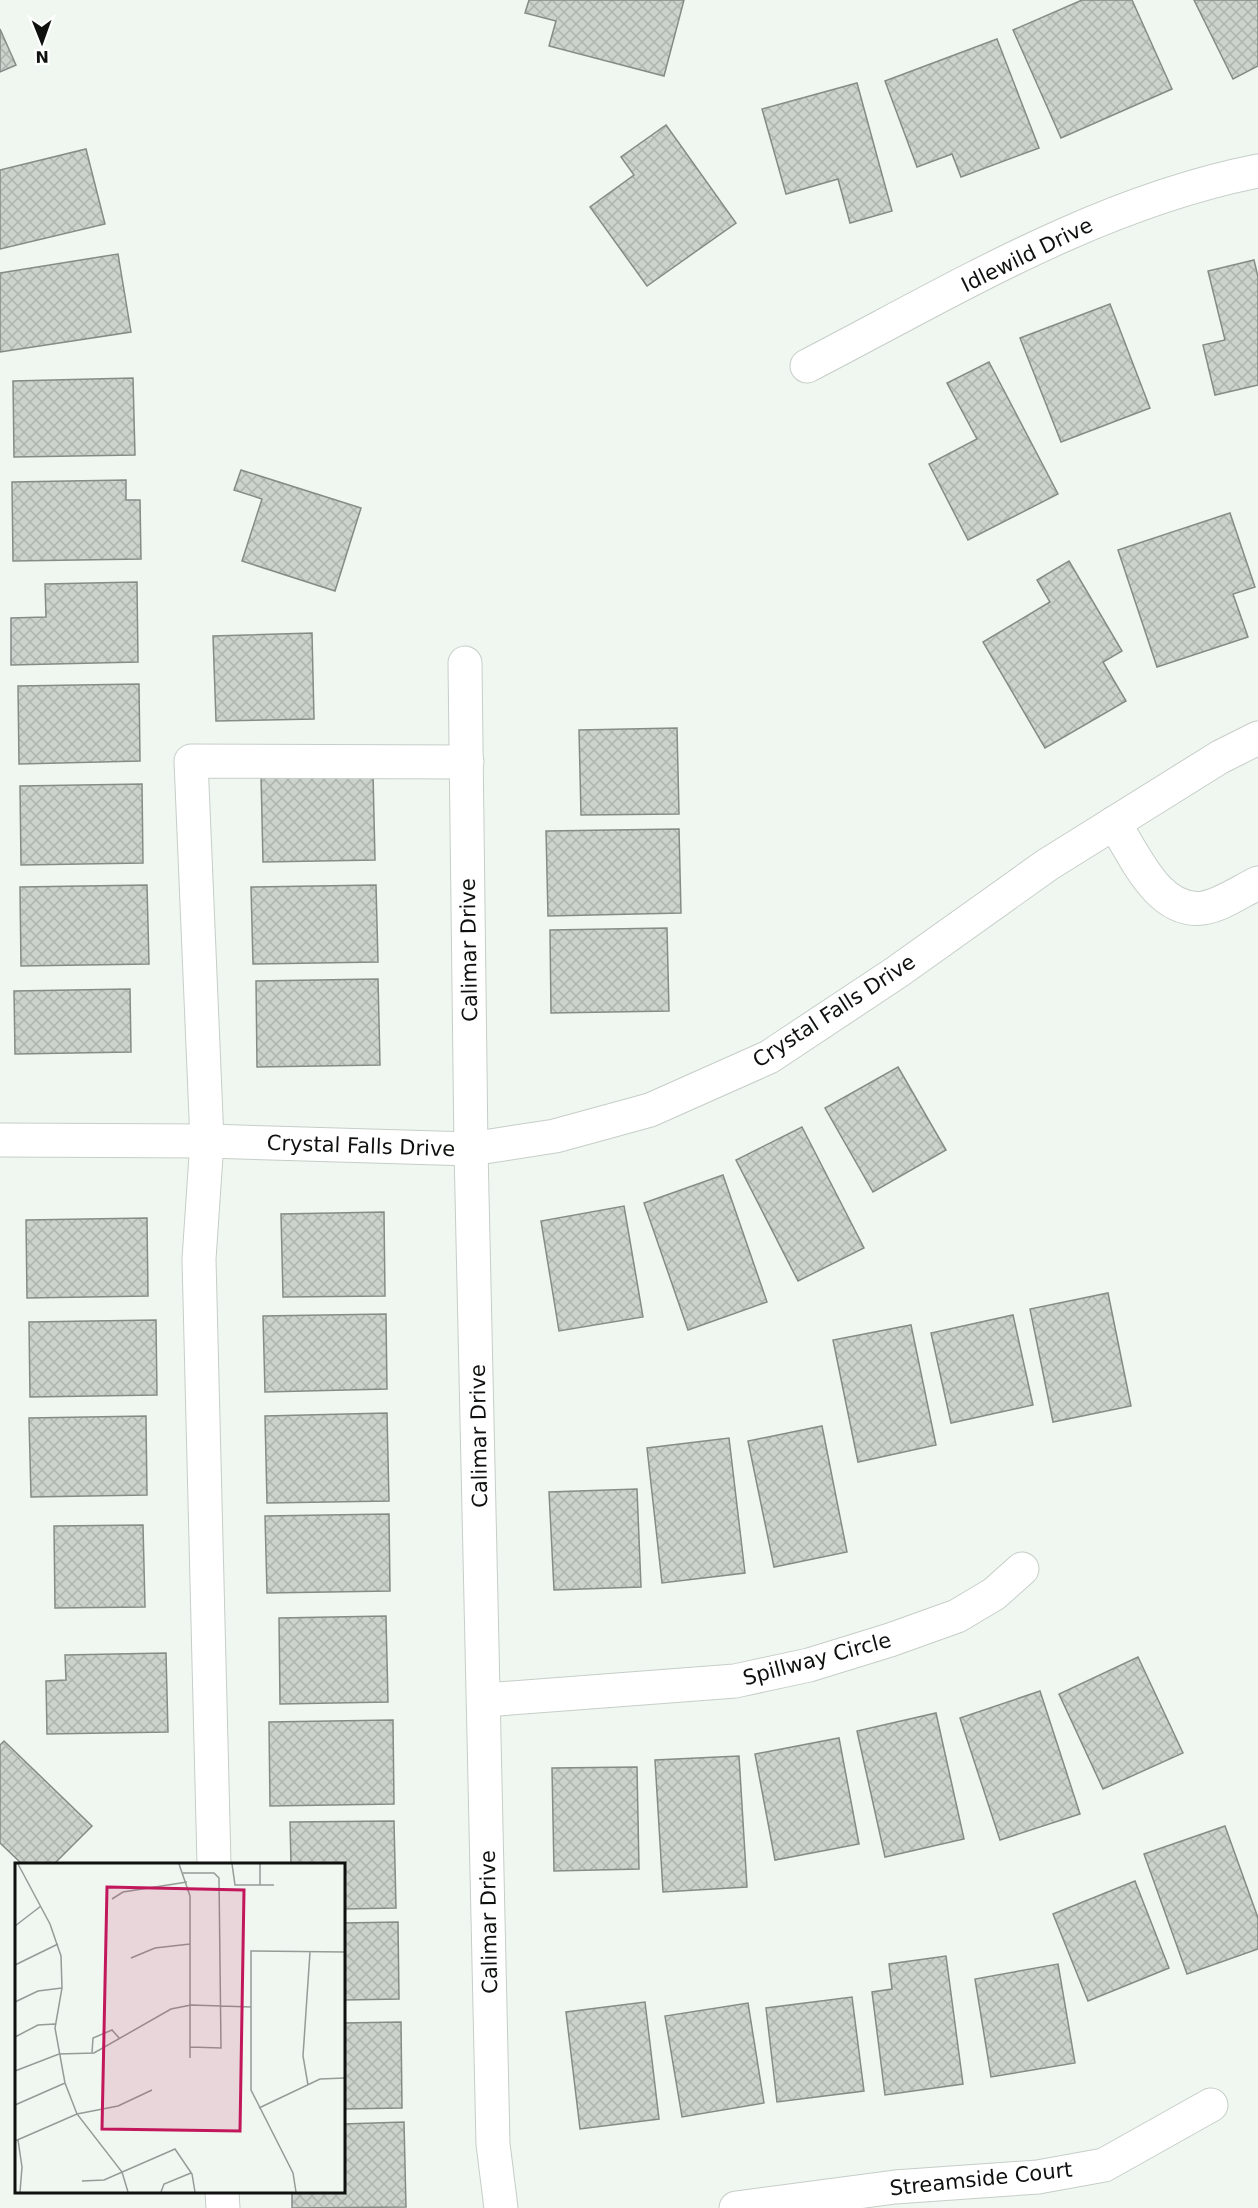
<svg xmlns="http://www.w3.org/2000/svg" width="1258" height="2208" font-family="'DejaVu Sans',sans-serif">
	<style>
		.building { fill: url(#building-cross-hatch); stroke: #858c86; stroke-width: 1.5 }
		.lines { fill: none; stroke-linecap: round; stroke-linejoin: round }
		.minor-casing { stroke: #c6cec8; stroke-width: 35 }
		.minor { stroke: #fff; stroke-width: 33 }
		.labels { text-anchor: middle; stroke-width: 6; stroke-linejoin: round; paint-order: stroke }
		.street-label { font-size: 21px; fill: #0e110e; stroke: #fff }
		.inset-road { fill: none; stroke: #959b96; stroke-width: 1.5 }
		.view { fill: #c2185b; fill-opacity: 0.15; stroke: #c2185b; stroke-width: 3 }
		.inset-edge { fill: none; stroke: #0e110e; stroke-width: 3 }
	</style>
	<defs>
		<pattern id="building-cross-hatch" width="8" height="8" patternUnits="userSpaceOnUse" patternTransform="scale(1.5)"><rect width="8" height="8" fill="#cbd3cc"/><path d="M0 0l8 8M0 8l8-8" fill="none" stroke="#adb4ae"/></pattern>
	</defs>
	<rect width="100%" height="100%" fill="#eff7f0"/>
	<g class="building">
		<path d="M 529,0 L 684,0 L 664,76 L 549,46 L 556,21 L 525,13 Z"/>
		<path d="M 1082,0 L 1132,0 L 1172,89 L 1061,138 L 1013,30 Z"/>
		<path d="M 1194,0 L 1258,0 L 1258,66 L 1233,79 Z"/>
		<path d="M 0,29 L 16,65 L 0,72 Z"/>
		<path d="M 997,39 L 1039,148 L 961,177 L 952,154 L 917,167 L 885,81 Z"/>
		<path d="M 857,83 L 892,211 L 850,223 L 838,179 L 786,194 L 762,109 Z"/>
		<path d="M 666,125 L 736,223 L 647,286 L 590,207 L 634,175 L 621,157 Z"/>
		<path d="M 86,149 L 105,224 L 0,249 L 0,170 Z"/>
		<path d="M 118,254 L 131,332 L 0,352 L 0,273 Z"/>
		<path d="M 1254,260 L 1258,277 L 1258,385 L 1215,395 L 1203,345 L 1225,340 L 1208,271 Z"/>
		<path d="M 1110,304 L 1150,408 L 1061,442 L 1020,338 Z"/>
		<path d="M 989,362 L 1058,494 L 968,540 L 929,464 L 977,439 L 947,383 Z"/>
		<path d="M 133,378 L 135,455 L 14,457 L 13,381 Z"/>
		<path d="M 241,470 L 361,508 L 335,591 L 242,561 L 262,499 L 234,490 Z"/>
		<path d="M 126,480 L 126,500 L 140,500 L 141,559 L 13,561 L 12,482 Z"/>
		<path d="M 1230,513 L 1255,587 L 1233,594 L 1248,637 L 1157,667 L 1118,550 Z"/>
		<path d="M 1069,561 L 1122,651 L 1103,662 L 1126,701 L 1045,748 L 983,642 L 1050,602 L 1037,580 Z"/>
		<path d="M 137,582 L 138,662 L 11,665 L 11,618 L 46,617 L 45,584 Z"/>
		<path d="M 312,633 L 314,719 L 216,721 L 213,636 Z"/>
		<path d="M 139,684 L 140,761 L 19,764 L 18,686 Z"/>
		<path d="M 677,728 L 679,814 L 581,815 L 579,730 Z"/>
		<path d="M 373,773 L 375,860 L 263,862 L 261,775 Z"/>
		<path d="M 142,784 L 143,863 L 21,865 L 20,786 Z"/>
		<path d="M 679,829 L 681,913 L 548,916 L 546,831 Z"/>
		<path d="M 147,885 L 149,964 L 21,966 L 20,887 Z"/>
		<path d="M 376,885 L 378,962 L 253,964 L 251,887 Z"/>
		<path d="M 667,928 L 669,1011 L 551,1013 L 550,930 Z"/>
		<path d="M 378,979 L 380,1065 L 257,1067 L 256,981 Z"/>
		<path d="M 130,989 L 131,1052 L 15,1054 L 14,991 Z"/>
		<path d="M 898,1067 L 946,1150 L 873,1192 L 825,1108 Z"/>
		<path d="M 802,1127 L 864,1248 L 798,1281 L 736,1160 Z"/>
		<path d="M 723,1175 L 767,1302 L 688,1330 L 644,1203 Z"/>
		<path d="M 624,1206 L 643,1317 L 559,1331 L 541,1221 Z"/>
		<path d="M 384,1212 L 385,1296 L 283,1297 L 281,1214 Z"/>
		<path d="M 147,1218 L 148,1296 L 27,1298 L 26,1220 Z"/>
		<path d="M 1108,1293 L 1131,1406 L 1053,1422 L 1030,1309 Z"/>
		<path d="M 386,1314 L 387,1389 L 265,1392 L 263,1316 Z"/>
		<path d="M 1013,1315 L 1033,1405 L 951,1423 L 931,1333 Z"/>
		<path d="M 156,1320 L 157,1395 L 30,1397 L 29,1322 Z"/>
		<path d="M 911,1325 L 936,1445 L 858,1462 L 833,1340 Z"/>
		<path d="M 387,1413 L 389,1501 L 267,1503 L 265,1416 Z"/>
		<path d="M 146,1416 L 147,1495 L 31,1497 L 29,1418 Z"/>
		<path d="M 822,1426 L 847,1552 L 774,1567 L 748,1441 Z"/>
		<path d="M 729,1438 L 745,1573 L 662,1583 L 647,1448 Z"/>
		<path d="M 637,1489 L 641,1587 L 554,1590 L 549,1492 Z"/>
		<path d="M 389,1514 L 390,1591 L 267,1593 L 265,1516 Z"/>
		<path d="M 143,1525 L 145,1607 L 55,1608 L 54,1526 Z"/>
		<path d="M 386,1616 L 388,1702 L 280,1704 L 279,1618 Z"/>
		<path d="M 166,1653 L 168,1732 L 47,1734 L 46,1681 L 66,1680 L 65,1655 Z"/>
		<path d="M 1138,1657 L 1183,1753 L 1103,1789 L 1059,1694 Z"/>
		<path d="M 1040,1691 L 1080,1814 L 1000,1840 L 960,1718 Z"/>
		<path d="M 936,1713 L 964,1839 L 885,1857 L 857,1731 Z"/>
		<path d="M 393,1720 L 394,1804 L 270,1806 L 269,1722 Z"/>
		<path d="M 839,1738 L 859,1844 L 775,1860 L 755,1754 Z"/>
		<path d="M 4,1741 L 92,1826 L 54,1864 L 22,1864 L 0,1843 L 0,1745 Z"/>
		<path d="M 739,1756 L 747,1887 L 663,1892 L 655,1760 Z"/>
		<path d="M 637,1767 L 639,1869 L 554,1871 L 552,1768 Z"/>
		<path d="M 394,1821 L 396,1908 L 344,1909 L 344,1864 L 291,1864 L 290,1822 Z"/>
		<path d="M 1225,1826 L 1258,1918 L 1258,1949 L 1187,1974 L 1144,1854 Z"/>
		<path d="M 1135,1881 L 1169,1968 L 1088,2001 L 1053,1914 Z"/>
		<path d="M 398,1922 L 399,1999 L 344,2000 L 344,1923 Z"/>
		<path d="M 946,1956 L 963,2084 L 885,2095 L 872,1992 L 892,1989 L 889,1964 Z"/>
		<path d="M 1058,1964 L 1075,2063 L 991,2077 L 975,1979 Z"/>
		<path d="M 852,1997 L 864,2091 L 777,2102 L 766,2008 Z"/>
		<path d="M 645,2002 L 659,2119 L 580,2129 L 566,2012 Z"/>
		<path d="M 748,2003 L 764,2103 L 682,2117 L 665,2016 Z"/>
		<path d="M 401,2022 L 402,2108 L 344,2109 L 344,2023 Z"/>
		<path d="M 404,2122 L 406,2207 L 292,2208 L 292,2192 L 344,2192 L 344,2124 Z"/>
	</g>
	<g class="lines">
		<defs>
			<g id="minor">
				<path d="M 807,366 C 952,291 1096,203 1258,171"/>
				<path d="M 465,663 L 471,1149 L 493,2144 L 501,2208"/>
				<path d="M 1114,823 C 1135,855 1158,914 1203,908 C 1222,905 1241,891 1258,883"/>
				<path d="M 0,1140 L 207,1141 L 471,1149 L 555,1136 L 650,1110 L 769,1057 L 897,972 L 1047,865 L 1220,757 L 1258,738"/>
				<path d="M 485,1700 L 735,1681 L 809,1665 L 890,1640 L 957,1616 L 994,1594 L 1022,1569"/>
				<path d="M 214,1864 L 199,1259 L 207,1141 L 191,761 L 467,762"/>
				<path d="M 222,2192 L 223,2208"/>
				<path d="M 736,2208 L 895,2187 L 1038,2177 L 1104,2165 L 1211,2105"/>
			</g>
		</defs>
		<use href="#minor" class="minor-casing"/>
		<use href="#minor" class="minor"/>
	</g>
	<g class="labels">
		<g class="street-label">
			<text transform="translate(1027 255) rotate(-26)" y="7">Idlewild Drive</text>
			<text transform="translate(469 950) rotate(-91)" y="7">Calimar Drive</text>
			<text transform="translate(834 1011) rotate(-33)" y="7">Crystal Falls Drive</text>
			<text transform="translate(361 1146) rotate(2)" y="7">Crystal Falls Drive</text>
			<text transform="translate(479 1436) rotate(-91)" y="7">Calimar Drive</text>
			<text transform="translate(817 1659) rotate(-15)" y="7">Spillway Circle</text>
			<text transform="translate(489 1922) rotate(-91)" y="7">Calimar Drive</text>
			<text transform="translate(981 2179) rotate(-6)" y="7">Streamside Court</text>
		</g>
	</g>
	<g transform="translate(15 1863)">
		<rect width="330" height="330" fill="#eff7f0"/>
		<path class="inset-road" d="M 3,1 L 35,61 L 46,93 L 47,125 L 40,165 L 50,220 L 62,251 L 107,309 L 113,329M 164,1 L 175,33 L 175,195M 217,1 L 220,22 L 259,22M 168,10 L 199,10 L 204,15 L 206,185 L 175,184M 245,22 L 245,1M 97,36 L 108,29 L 172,19M 0,63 L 26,43M 116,95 L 140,85 L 175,81M 0,102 L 43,81M 0,139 L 23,128 L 47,125M 0,174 L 23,162 L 40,161M 77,190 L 78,175 L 97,167 L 105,176M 0,208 L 44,191 L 79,190 L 156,146 L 176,142 L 236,144M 293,222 L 288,193 L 295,89M 0,242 L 50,220M 244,245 L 305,216 L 330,215M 3,277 L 7,304 L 5,329M 0,278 L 62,251 L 103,243 L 137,227M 67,318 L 89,317 L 160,286 L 177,311 L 180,329M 146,329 L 149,321 L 176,310M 281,329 L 278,310 L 236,227 L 236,88 L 330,89"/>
		<path class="view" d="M 92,24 L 229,27 L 225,268 L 87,266 Z"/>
		<rect width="330" height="330" class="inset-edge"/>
	</g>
	<g transform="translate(42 42) rotate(179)" stroke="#ffffff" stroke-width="4.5" paint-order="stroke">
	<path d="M0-4.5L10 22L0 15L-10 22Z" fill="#0e110e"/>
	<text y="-9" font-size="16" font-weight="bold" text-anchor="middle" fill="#0e110e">N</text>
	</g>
</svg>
